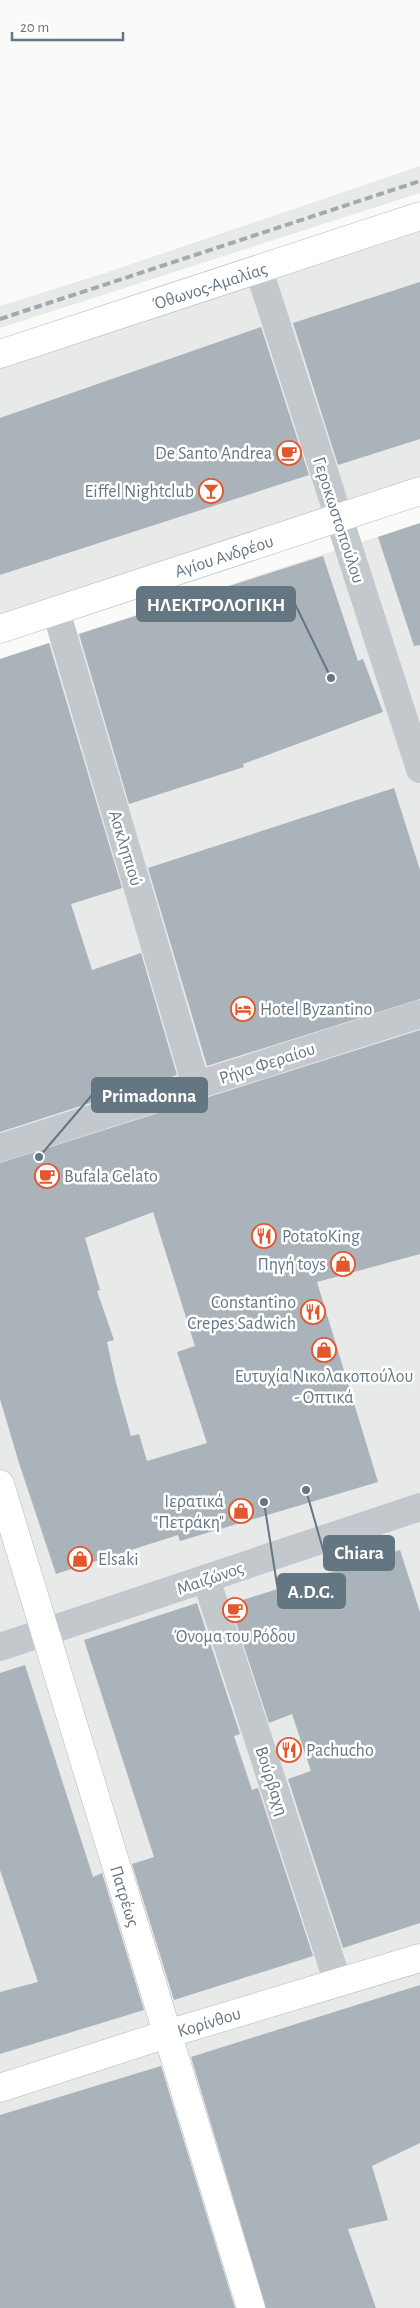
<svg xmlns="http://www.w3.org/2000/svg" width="420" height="2308" font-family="'Alegreya Sans',sans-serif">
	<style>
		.built { fill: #e8e9e9 }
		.building { fill: #aab3b9; fill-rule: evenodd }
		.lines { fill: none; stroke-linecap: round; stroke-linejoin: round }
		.secondary-casing { stroke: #b3babf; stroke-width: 29 }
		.primary-casing { stroke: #b5babe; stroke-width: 29 }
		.street { stroke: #c3c8cc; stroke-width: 28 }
		.secondary { stroke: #fff; stroke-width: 28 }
		.primary { stroke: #fff; stroke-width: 28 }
		.rail { stroke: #a2aab0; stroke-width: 4; stroke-dasharray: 8 4; stroke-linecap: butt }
		.labels { text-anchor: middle; stroke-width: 5; stroke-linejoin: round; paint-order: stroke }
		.street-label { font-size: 18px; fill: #657683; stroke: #fff }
		.poi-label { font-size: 18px; fill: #657683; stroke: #fff; text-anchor: end }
		.leader { fill: none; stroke: #657683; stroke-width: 2 }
		.callout-dot { fill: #657683; stroke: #fff; stroke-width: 2 }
		.callout { fill: #657683; stroke: #657683; stroke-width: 2 }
		.callout-label { font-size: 19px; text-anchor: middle; font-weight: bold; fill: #fff }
	</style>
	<rect width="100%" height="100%" fill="#fafaf8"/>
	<g class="built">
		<path d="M 420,166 L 420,193 L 0,328 L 0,306 L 108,272 Z"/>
		<path d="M 420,216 L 420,491 L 0,629 L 0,354 Z"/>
		<path d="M 420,523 L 420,2308 L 0,2308 L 0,659 Z"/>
	</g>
	<g class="building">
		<path d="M 420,282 L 420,439 L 338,465 L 293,323 Z"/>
		<path d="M 261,327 L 309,475 L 0,575 L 0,418 Z"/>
		<path d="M 420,523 L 420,645 L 414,646 L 378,537 Z"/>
		<path d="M 323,556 L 358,661 L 363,659 L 383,712 L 243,764 L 244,767 L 129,804 L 79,634 Z"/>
		<path d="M 49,643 L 122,888 L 71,904 L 92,970 L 141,953 L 177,1075 L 0,1132 L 0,659 Z"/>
		<path d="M 394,788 L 420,870 L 420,999 L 207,1066 L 148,868 Z"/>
		<path d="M 420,1030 L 420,1254 L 317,1282 L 378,1482 L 180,1541 L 178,1535 L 56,1574 L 19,1463 L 0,1399 L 0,1163 ZM 153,1212 L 195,1346 L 177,1352 L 207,1443 L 147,1461 L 139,1434 L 131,1436 L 116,1383 L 107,1342 L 114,1340 L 97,1291 L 100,1290 L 85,1238 Z"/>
		<path d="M 400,1550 L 420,1612 L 420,1923 L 343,1948 L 288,1779 L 311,1771 L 292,1714 L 269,1723 L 230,1604 Z"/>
		<path d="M 197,1603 L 240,1734 L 234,1736 L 252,1790 L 258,1788 L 313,1956 L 174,2000 L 132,1864 L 154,1857 L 84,1640 Z"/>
		<path d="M 25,1665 L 93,1877 L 102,1873 L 144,2010 L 0,2054 L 0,1992 L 38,1982 L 0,1870 L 0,1673 Z"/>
		<path d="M 420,1985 L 420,2143 L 372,2166 L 388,2220 L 348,2229 L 376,2308 L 266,2308 L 191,2057 Z"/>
		<path d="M 161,2066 L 235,2308 L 0,2308 L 0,2115 Z"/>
	</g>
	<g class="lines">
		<defs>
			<g id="secondary">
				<path d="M 0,629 L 420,491"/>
				<path d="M 0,1484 L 251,2308"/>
			</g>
			<g id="primary">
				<path d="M 0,354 L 420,216"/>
				<path d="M 0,2088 L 167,2034 L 420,1958"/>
			</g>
		</defs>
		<use href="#secondary" class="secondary-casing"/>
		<use href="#primary" class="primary-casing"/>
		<g class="street">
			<path d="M 259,270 L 420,769"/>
			<path d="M 56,611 L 196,1085"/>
			<path d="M 0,1148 L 420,1014"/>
			<path d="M 206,1579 L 338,1983"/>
			<path d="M 0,1647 L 420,1507"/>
		</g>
		<use href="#secondary" class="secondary"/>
		<use href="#primary" class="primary"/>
		<path class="rail" d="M 0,319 L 420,181"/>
	</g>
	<defs>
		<symbol id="cafe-ring" viewBox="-11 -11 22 22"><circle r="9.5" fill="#fff" stroke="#e4572e" stroke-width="1.5"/><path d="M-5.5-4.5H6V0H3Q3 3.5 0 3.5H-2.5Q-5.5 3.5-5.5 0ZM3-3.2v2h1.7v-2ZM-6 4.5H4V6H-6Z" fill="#e4572e"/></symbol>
		<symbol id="bar-ring" viewBox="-11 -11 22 22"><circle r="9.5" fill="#fff" stroke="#e4572e" stroke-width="1.5"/><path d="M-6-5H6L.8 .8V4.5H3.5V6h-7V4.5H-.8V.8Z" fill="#e4572e"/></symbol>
		<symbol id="hotel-ring" viewBox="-11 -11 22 22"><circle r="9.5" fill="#fff" stroke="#e4572e" stroke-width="1.5"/><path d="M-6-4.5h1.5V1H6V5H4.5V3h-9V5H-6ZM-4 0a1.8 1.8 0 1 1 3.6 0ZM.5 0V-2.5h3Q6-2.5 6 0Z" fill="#e4572e"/></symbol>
		<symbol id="restaurant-ring" viewBox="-11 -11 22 22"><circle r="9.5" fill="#fff" stroke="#e4572e" stroke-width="1.5"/><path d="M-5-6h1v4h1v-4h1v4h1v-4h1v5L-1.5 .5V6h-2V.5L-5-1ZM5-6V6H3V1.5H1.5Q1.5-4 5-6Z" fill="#e4572e"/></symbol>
		<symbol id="shop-ring" viewBox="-11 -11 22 22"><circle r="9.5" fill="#fff" stroke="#e4572e" stroke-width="1.5"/><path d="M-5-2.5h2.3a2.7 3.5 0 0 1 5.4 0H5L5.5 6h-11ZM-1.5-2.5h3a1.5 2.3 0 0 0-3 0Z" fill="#e4572e"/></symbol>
	</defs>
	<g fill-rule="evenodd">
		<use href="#cafe-ring" x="275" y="439" width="28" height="28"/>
		<use href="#bar-ring" x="197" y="477" width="28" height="28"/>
		<use href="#hotel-ring" x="229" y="995" width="28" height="28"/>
		<use href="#cafe-ring" x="33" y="1162" width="28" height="28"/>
		<use href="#restaurant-ring" x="250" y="1222" width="28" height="28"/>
		<use href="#shop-ring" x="329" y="1250" width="28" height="28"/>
		<use href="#restaurant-ring" x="299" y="1298" width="28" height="28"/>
		<use href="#shop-ring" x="310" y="1336" width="28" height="28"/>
		<use href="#shop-ring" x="227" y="1497" width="28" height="28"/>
		<use href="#shop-ring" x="66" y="1545" width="28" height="28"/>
		<use href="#cafe-ring" x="221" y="1596" width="28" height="28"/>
		<use href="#restaurant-ring" x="275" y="1736" width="28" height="28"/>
	</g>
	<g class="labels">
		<g class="street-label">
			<text transform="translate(210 286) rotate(-18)" y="6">Όθωνος-Αμαλίας</text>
			<text transform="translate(339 520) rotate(72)" y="6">Γεροκωστοπούλου</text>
			<text transform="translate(224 556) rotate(-18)" y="6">Αγίου Ανδρέου</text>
			<text transform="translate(126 848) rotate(73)" y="6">Ασκληπιού</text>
			<text transform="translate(267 1063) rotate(-18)" y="6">Ρήγα Φεραίου</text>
			<text transform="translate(210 1578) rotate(-19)" y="6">Μαιζώνος</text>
			<text transform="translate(272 1781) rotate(72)" y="6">Βούρβαχη</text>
			<text transform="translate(125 1896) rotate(73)" y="6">Πατρέως</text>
			<text transform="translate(209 2022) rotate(-17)" y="6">Κορίνθου</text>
		</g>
		<g class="poi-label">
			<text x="272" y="459">De Santo Andrea</text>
			<text x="194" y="497">Eiffel Nightclub</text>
			<text x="260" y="1015" text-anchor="start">Hotel Byzantino</text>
			<text x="64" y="1182" text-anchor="start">Bufala Gelato</text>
			<text x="282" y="1242" text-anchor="start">PotatoKing</text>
			<text x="326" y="1270">Πηγή toys</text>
			<text x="296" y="1308">Constantino<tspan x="296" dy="21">Crepes Sadwich</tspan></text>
			<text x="324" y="1382" text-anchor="middle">Ευτυχία Νικολακοπούλου<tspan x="324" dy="21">- Οπτικά</tspan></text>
			<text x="224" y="1507">Ιερατικά<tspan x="224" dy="21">"Πετράκη"</tspan></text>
			<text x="98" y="1565" text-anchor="start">Elsaki</text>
			<text x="235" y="1642" text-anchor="middle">Όνομα του Ρόδου</text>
			<text x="306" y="1756" text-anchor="start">Pachucho</text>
		</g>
	</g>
	<path class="leader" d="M331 678L295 604M39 1157L92 1095M306 1490L324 1553M264 1502L278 1591"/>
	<g class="callout-dot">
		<circle cx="331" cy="678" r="5"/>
		<circle cx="39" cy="1157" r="5"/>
		<circle cx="306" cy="1490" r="5"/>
		<circle cx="264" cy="1502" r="5"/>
	</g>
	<g class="callout">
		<rect x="137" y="587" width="158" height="34" rx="5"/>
		<rect x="92" y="1078" width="115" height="34" rx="5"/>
		<rect x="324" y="1536" width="70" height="34" rx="5"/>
		<rect x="278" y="1574" width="67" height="34" rx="5"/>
	</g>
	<g class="callout-label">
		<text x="216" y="611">ΗΛΕΚΤΡΟΛΟΓΙΚΗ</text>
		<text x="149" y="1102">Primadonna</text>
		<text x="359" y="1559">Chiara</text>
		<text x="311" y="1598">A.D.G.</text>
	</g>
	<path d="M12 32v8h111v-8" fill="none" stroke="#657683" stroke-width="2.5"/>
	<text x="20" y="32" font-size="15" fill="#657683" stroke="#ffffff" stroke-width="4" paint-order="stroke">20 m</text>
</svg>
